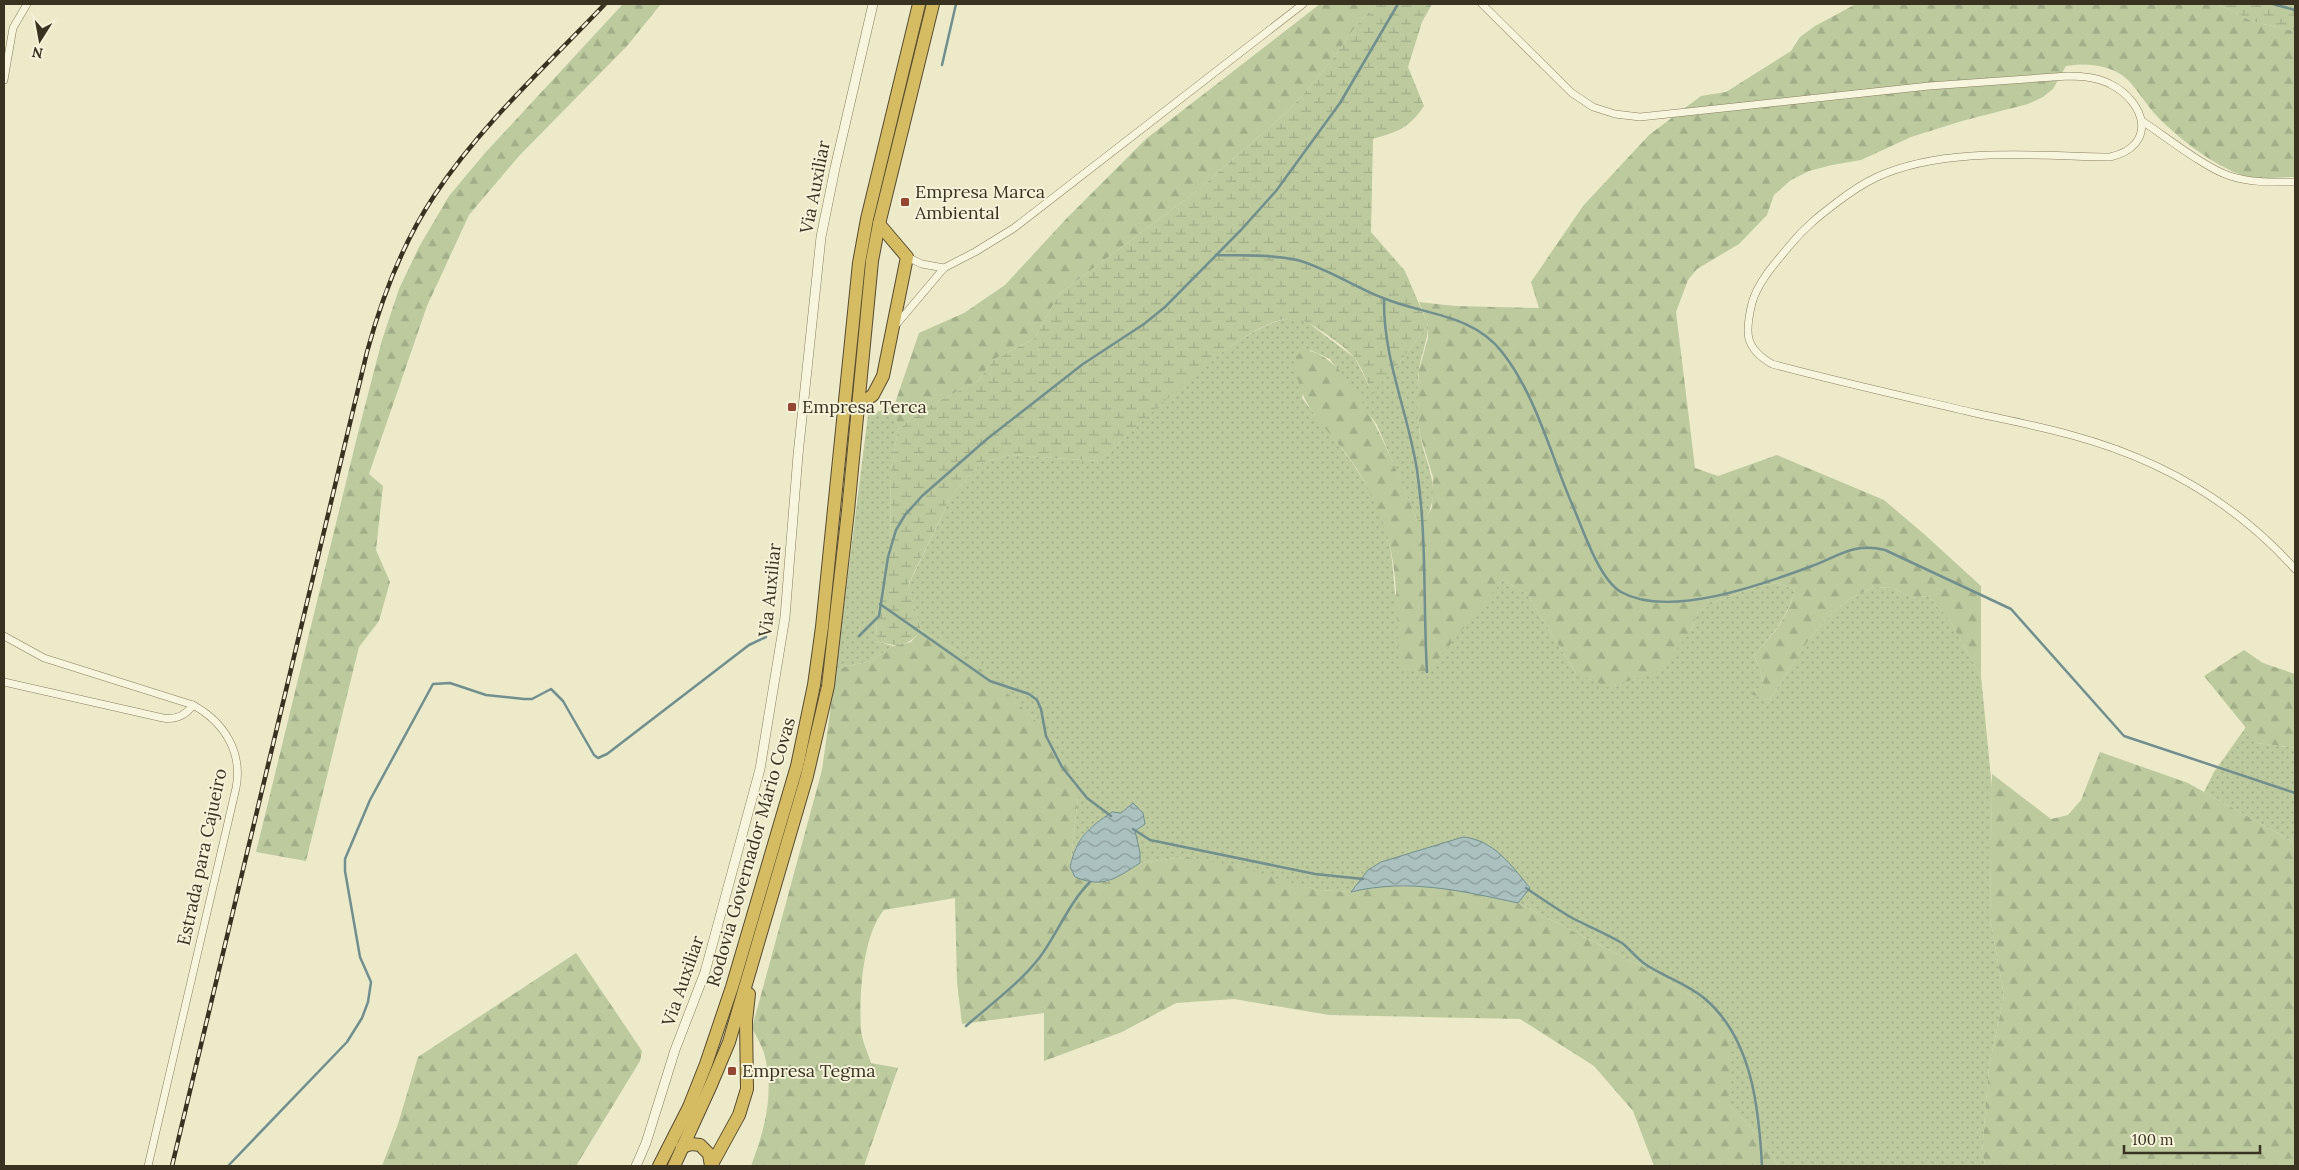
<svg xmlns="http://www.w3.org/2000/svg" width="2299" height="1170" font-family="Lora,serif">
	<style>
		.grass { fill: url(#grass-dots) }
		.forest { fill: url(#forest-firs) }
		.wetland { fill: url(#wetland-marsh) }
		.water { fill: url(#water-waves); stroke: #718f8e }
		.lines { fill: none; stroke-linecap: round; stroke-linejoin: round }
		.stream { stroke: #718f8e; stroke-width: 2.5 }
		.minor-casing { stroke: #887e5f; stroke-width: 8 }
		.tertiary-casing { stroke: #887e5f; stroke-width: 10 }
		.motorway-casing { stroke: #574b33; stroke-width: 14 }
		.minor { stroke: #f7f5dd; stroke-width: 7 }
		.tertiary { stroke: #f7f5dd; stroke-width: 9 }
		.motorway { stroke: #d5bb61; stroke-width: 12 }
		.rail-casing { stroke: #3a3221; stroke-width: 4.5 }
		.rail { stroke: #f4f2d9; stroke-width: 2.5; stroke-dasharray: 8; stroke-linecap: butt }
		.poi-dot { fill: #944632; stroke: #f4f2d9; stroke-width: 2 }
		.labels { text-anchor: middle; stroke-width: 4; stroke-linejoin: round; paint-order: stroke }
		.street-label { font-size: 18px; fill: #3a3221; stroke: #f4f2d9 }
		.poi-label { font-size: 18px; fill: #3a3221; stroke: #f4f2d9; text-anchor: start }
	</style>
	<defs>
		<pattern id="grass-dots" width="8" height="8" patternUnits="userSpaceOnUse" patternTransform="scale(1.25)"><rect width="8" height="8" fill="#bcca9e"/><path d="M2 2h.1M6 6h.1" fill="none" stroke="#a2ae88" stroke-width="1.8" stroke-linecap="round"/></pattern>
		<pattern id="forest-firs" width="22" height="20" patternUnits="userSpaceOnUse" patternTransform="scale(1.25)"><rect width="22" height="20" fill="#bcca9e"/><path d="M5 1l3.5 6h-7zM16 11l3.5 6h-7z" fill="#a2ae88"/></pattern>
		<pattern id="wetland-marsh" width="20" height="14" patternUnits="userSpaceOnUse" patternTransform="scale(1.25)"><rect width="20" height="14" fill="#bcca9e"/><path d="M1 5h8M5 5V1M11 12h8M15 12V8" fill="none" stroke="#a2ae88"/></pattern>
		<pattern id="water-waves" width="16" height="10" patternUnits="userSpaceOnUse" patternTransform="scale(1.25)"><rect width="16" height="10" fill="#aac1bf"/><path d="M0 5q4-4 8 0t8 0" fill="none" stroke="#8b9d9b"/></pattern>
	</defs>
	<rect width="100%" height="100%" fill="#edeaca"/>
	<g class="grass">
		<path d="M 1295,317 L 1306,321 L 1355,358 L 1372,392 L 1398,365 L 1428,325 C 1428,341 1421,354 1419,370 C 1417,384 1418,421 1420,435 C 1426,467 1443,488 1425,520 L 1417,520 L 1377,425 L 1330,359 L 1310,350 L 1302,398 C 1333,438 1369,477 1385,526 C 1392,548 1393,571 1395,594 L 1467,622 L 1503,580 L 1526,593 L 1576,673 L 1691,631 L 1698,611 L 1721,599 L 1757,587 L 1776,583 L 1795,589 C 1787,619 1774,632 1754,655 L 1761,672 L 1763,685 L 1752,693 L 1769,700 L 1810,638 L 1827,618 L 1848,600 L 1874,587 L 1893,588 L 1912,598 L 1928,596 L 1949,619 L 1981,676 L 1992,788 L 1990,917 L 2004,996 L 1989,1066 L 1982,1153 L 1986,1166 L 1778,1166 L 1763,1140 L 1729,1105 L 1729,1023 L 1670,981 L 1518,903 L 1530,887 L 1463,837 L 1381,862 L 1368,870 L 1351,892 L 1319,890 L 1183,857 L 1140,863 C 1141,841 1134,829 1121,813 L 1112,812 C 1086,829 1077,836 1070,867 L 1078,797 L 1035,720 L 964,654 L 921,630 L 908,586 L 952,495 L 981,463 L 1010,455 L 1100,461 C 1147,418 1233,325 1295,317 Z"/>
		<path d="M 894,406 L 898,430 L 891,469 L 890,548 L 877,616 L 876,641 L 893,646 L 870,661 L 836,669 L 868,415 Z"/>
		<path d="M 2246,727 L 2258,743 L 2295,748 L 2295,843 L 2204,792 L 2214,772 Z"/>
	</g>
	<g class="forest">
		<path d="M 623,4 L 661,4 L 627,46 L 519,156 L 469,215 L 427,306 L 369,474 L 383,486 L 376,550 L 390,582 L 379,621 L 359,647 L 306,861 L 256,852 L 358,433 L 382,340 L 399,289 L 419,247 L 449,196 L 485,153 Z"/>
		<path d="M 1320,4 L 1377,4 L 1356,26 L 1323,72 L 1289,110 L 1198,190 L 1059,294 L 1035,338 L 993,360 L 978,381 L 919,411 L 898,430 L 894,406 L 919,333 L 964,313 L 1005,285 L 1066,219 L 1147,138 Z"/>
		<path d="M 1856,4 L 2217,4 L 2254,22 L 2295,31 L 2295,177 C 2280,177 2260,180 2245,176 C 2215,167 2175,136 2154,113 C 2145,103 2139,92 2130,82 C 2115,65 2087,62 2066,66 L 2053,89 L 2043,97 L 2028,104 L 1962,121 L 1911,137 L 1861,160 L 1832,165 L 1809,171 L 1791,180 L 1774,195 L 1767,215 L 1739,244 L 1697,269 L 1688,280 L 1676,312 L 1695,468 L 1718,476 L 1777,455 L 1884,500 L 1924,534 L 1981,586 L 1981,676 L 1949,619 L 1928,596 L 1912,598 L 1893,588 L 1874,587 L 1848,600 L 1827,618 L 1810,638 L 1769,700 L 1751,694 L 1763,684 L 1761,672 L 1754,655 C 1775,632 1787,620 1795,589 L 1776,583 L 1757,587 L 1721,599 L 1698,611 L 1691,631 L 1659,672 L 1608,687 L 1576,673 L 1526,593 L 1503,580 L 1427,673 L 1399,667 C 1397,624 1399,562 1383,523 C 1375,502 1365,480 1352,462 C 1327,425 1295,407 1296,357 L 1302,351 C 1352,346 1401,482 1417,520 L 1425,520 L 1432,507 L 1433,477 L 1420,435 L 1417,406 L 1419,370 L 1428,338 L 1428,325 L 1419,302 L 1455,306 L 1539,308 L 1531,282 L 1583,206 L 1649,135 L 1701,96 L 1726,92 L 1791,51 L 1800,37 L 1815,26 Z"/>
		<path d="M 921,630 L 964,654 L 1008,694 L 1035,720 L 1071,767 L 1078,797 L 1070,867 L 1107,882 L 1140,863 L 1183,857 L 1247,868 L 1284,881 L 1319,890 L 1351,892 L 1375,886 L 1442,887 L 1518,903 L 1670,981 L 1729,1023 L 1729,1105 L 1763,1140 L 1778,1166 L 1654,1166 L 1633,1111 L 1594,1066 L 1520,1019 L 1329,1015 L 1234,999 L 1176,1003 L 1122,1032 L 1044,1061 L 1044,1013 L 962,1024 L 957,982 L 955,898 L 884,910 C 862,936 859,997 861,1030 C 862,1041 868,1053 871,1063 L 898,1068 L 864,1166 L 751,1166 C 765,1129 775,1092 764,1053 C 761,1044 756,1036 752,1028 L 822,770 L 836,669 L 870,661 L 893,646 L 911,642 Z"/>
		<path d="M 2244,650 L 2263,663 L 2295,674 L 2295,748 L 2258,743 L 2204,676 Z"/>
		<path d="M 2100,752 L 2188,783 L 2295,843 L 2295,1166 L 1986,1166 L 1982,1153 L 1989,1066 L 2004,996 L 1990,917 L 1992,774 L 2051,819 L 2068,815 L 2081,800 Z"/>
		<path d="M 576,953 L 642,1051 L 640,1061 L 576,1166 L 382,1166 L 398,1124 L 418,1057 Z"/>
	</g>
	<g class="wetland">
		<path d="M 1377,4 L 1432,4 L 1422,22 L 1408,67 L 1424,106 C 1408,129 1399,131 1373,139 L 1371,232 L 1405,271 L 1428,325 L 1398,365 L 1372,393 C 1367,382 1362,368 1355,358 C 1347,348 1306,317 1293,318 C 1241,319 1140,425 1100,461 L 1010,455 L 981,463 L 952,495 L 908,585 L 921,630 C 907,648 897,647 876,641 L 877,616 L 890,548 L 891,469 L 898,430 L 919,411 L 978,381 L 993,360 L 1035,338 L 1059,294 L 1198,190 L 1289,110 L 1323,72 L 1356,26 Z"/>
		<path d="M 2217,4 L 2295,4 L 2295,31 L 2254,22 Z"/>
	</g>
	<g class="water">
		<path d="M 1133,803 L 1143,813 L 1145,824 L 1135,831 L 1140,852 L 1140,863 C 1116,878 1104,889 1075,877 L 1070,867 C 1077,837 1087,829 1112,812 L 1121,813 Z"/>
		<path d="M 1463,837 C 1494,840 1511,865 1530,888 L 1518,903 C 1462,891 1408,878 1351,892 L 1368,870 L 1381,862 Z"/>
	</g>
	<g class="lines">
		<g class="stream">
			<path d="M 2273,4 L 2295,10"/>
			<path d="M 942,65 L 956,4"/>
			<path d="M 1216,255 C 1242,256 1271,254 1297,260 C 1327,268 1354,287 1383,298 C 1424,315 1473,314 1502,352 C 1537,396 1552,460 1575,511 C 1584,533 1600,580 1621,592 C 1669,619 1764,584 1812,566 C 1839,556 1854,542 1885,550 L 2011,609 L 2124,736 L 2295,793"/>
			<path d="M 1384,299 C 1383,359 1408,412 1417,470 C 1427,537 1423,605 1427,672"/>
			<path d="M 880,604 L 990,681 L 1029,694 L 1037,700 L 1041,709 L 1046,736 L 1062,767 L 1087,798 L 1111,816"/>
			<path d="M 859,636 L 879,616 L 888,557 L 896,530 L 905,515 L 922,496 L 987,439 L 1083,364 L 1144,324 L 1165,307 L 1241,230 L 1276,191 L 1340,103 L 1398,4"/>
			<path d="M 1133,829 L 1150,840 L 1315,874 L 1363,879"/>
			<path d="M 1526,888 C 1542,899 1558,910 1574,919 C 1590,927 1607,934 1622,943 C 1630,949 1636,958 1645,964 C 1664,977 1686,983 1704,998 C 1752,1038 1759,1108 1762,1166"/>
			<path d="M 966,1026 C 991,1004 1020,983 1040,957 C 1058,933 1068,904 1090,882"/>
			<path d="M 228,1166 L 347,1042 L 362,1018 L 368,1002 L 371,982 L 360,957 L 345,871 L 345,859 L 370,800 L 433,684 L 450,683 L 486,695 L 524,699 L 532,699 L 551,689 L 563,701 L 594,755 L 598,758 L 607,754 L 749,645 L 766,637"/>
		</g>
		<defs>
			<g id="minor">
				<path d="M 1482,4 L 1572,93 L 1593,107 L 1615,114 L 1640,117 L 1929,86 L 2068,76 C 2082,76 2097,77 2110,84 C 2146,102 2158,146 2110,157 C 2037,156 1945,146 1877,177 C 1862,184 1849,193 1836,203 C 1819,216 1805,227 1791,244 C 1777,261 1758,281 1752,303 C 1745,332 1744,348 1772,364 C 1839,382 1907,397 1975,413 C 2007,420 2039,426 2071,435 C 2157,458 2235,502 2295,569"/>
				<path d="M 4,80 L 13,28 L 27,4"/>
				<path d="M 2142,121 C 2165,136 2205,168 2230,176 C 2251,183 2274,182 2295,182"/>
				<path d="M 907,257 L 922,264 L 944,268"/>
				<path d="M 895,326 L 944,268 L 975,252 L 1014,228 L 1303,4"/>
				<path d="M 4,636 L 44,658 L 193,705 C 224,722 243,752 236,788 L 148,1166"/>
				<path d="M 4,682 L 163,718 C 176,720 186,715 193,705"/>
			</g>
			<path id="tertiary" d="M 636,1166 L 646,1143 L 675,1050 L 705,972 L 760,769 L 785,617 L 798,455 L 821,237 L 835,168 L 873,4"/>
			<g id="motorway">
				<path d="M 858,406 L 873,395 L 883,376 L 907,257 L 879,224"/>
				<path d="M 682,1147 L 691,1144 L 700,1145 L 709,1154 L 711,1166"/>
				<path d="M 659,1166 L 689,1107 L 706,1064 L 732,987 L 797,766 L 814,685 L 822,627 L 859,263 L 867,219 L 919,4"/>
				<path d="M 674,1166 L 711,1085 L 729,1042 L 807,776 L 828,686 L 848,511 L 872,261 L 879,224 L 933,4"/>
				<path d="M 711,1166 L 739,1115 L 747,1089 L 746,1021 L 749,994"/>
			</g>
		</defs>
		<use href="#minor" class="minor-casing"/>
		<use href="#tertiary" class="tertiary-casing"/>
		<use href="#motorway" class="motorway-casing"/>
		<use href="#minor" class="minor"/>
		<use href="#tertiary" class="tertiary"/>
		<use href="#motorway" class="motorway"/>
		<defs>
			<path id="rail" d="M 172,1166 L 367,352 C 382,297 402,244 434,196 C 481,125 546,66 605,4"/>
		</defs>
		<use href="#rail" class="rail-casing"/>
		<use href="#rail" class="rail"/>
	</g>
	<g class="poi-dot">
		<rect x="900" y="197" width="10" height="10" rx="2.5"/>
		<rect x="787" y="402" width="10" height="10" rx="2.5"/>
		<rect x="727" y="1066" width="10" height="10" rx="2.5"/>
	</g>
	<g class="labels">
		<g class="street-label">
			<text transform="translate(815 187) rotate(-79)" y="6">Via Auxiliar</text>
			<text transform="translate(770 590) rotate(-84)" y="6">Via Auxiliar</text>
			<text transform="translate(751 852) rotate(-74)" y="6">Rodovia Governador Mário Covas</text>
			<text transform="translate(202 857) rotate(-78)" y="6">Estrada para Cajueiro</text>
			<text transform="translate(683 981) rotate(-71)" y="6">Via Auxiliar</text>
		</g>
		<g class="poi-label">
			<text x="915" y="198">Empresa Marca<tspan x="915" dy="21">Ambiental</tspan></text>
			<text x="802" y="413">Empresa Terca</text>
			<text x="742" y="1077">Empresa Tegma</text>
		</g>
	</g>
	<rect width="2299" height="1170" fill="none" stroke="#3a3221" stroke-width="10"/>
	<g transform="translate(40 40) rotate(191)" stroke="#f4f2d9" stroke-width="4" paint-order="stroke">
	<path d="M0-4L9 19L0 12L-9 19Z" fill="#3a3221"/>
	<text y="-8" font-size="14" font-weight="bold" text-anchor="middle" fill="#3a3221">N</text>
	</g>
	<path d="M2124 1145v8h136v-8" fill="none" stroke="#3a3221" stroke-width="2.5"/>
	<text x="2132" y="1145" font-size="15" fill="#3a3221" stroke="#f4f2d9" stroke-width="4" paint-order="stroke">100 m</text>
</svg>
